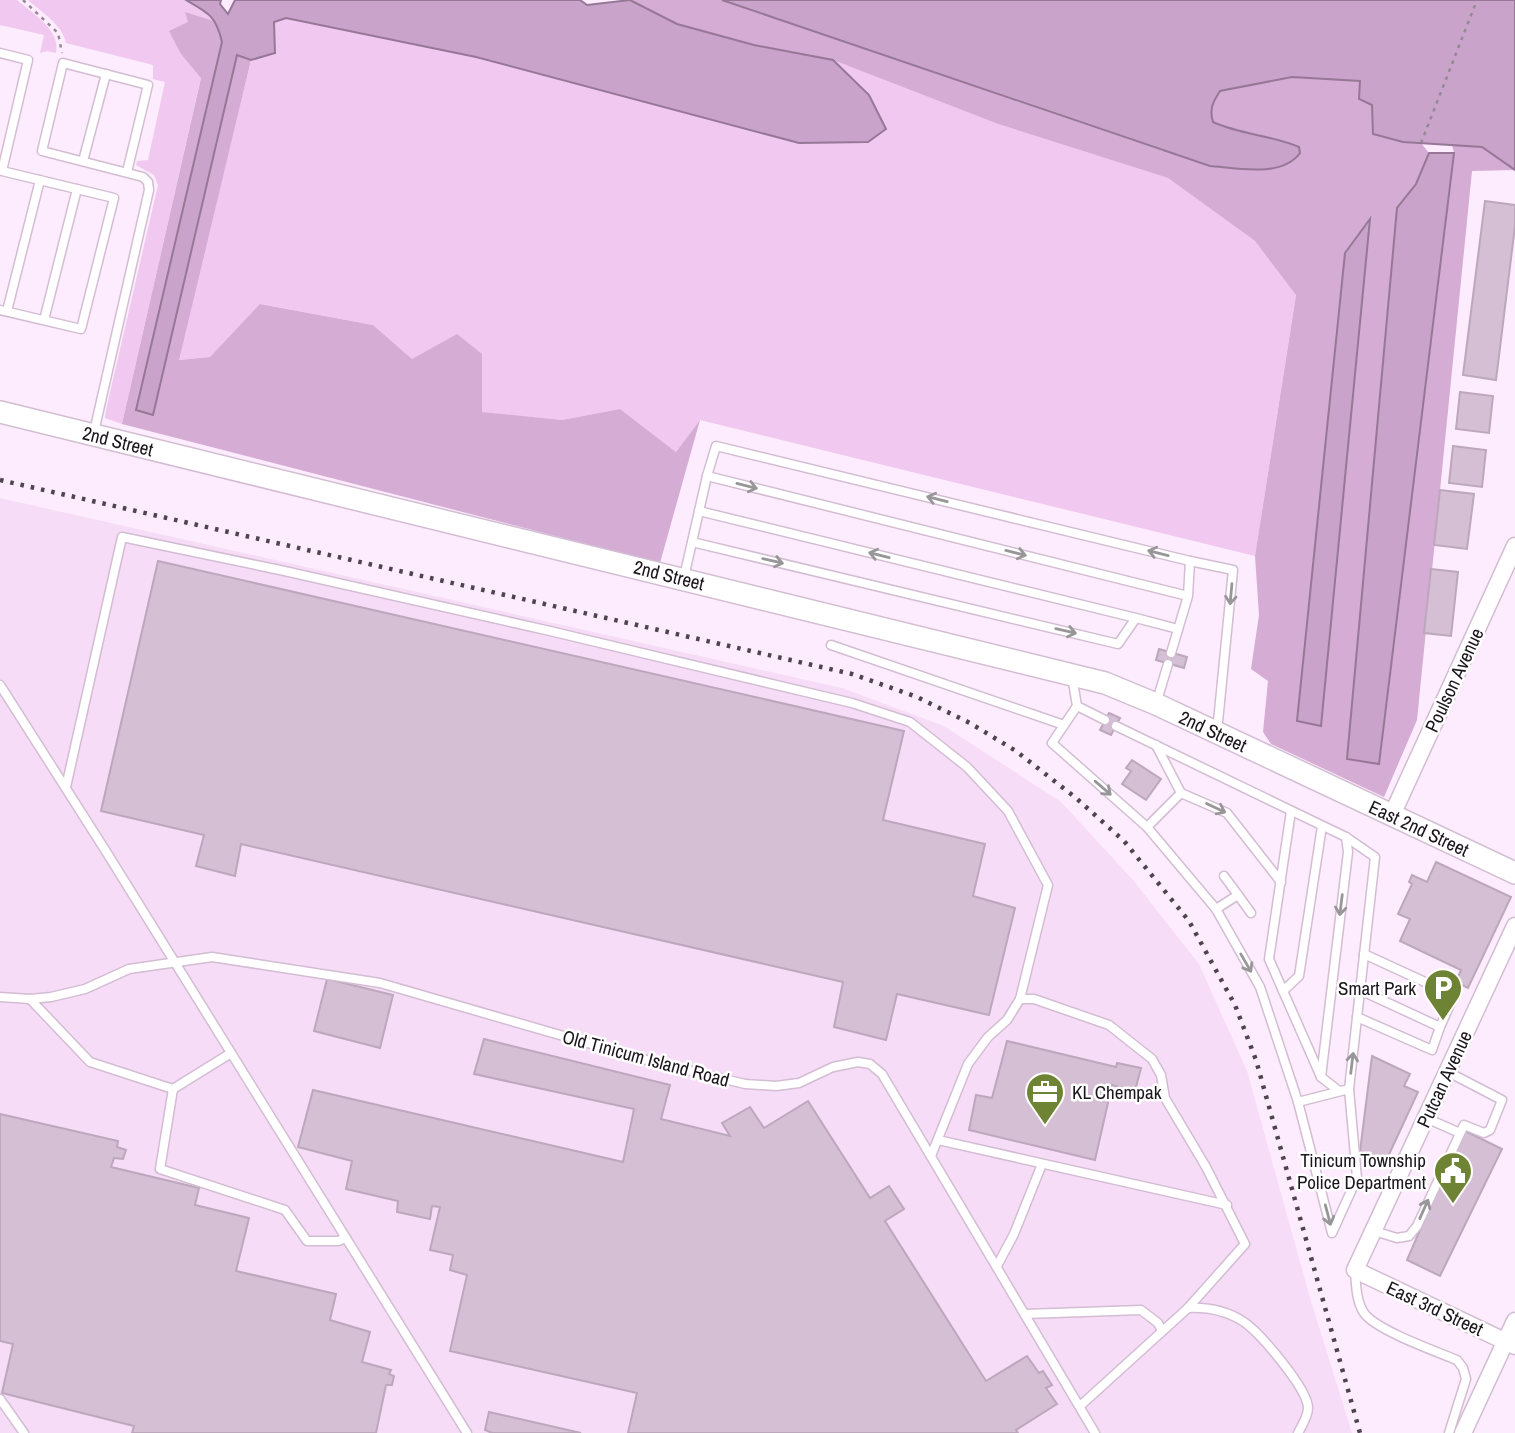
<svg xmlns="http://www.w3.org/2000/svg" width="1515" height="1433" font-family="'Archivo Narrow',sans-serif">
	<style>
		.built { fill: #f7dcf7 }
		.green { fill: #f0c8f0 }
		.forest { fill: #d4acd4 }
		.water { fill: #caa3cb; stroke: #967896; stroke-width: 2 }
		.building { fill: #d4bfd4; stroke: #bca7bc; stroke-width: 2 }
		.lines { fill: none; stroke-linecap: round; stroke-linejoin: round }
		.lane-casing { stroke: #d2bdd2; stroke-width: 11 }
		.street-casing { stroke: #d2bdd2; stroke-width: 19 }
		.secondary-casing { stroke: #d2bdd2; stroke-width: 24 }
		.path { stroke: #948894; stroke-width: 2.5; stroke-dasharray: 3.5 5; stroke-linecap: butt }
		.lane { stroke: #fff; stroke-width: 8 }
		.street { stroke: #fff; stroke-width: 16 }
		.secondary { stroke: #fff; stroke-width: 21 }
		.rail { stroke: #4d444d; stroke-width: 4.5; stroke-dasharray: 3.5 7; stroke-linecap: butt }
		.oneway { stroke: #999699 }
		.labels { text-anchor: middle; stroke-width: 5; stroke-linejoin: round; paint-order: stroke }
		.street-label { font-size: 19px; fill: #1c151c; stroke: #fff }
		.poi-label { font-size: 19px; fill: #1c151c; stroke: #fff; text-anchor: end }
	</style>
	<rect width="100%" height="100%" fill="#fdecfd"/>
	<path class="built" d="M 0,498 L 842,688 L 944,726 L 1061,802 L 1133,880 L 1199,964 L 1247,1071 L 1310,1298 L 1352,1433 L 0,1433 Z"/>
	<g class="green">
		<path d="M 0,0 L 17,0 C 33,14 61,30 56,53 L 47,51 L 40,53 L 44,35 L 0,25 Z"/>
		<path d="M 28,0 L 186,0 L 208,13 L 217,22 L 185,13 L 189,22 L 181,54 L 201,77 L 122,424 L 105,418 L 106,410 L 158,185 L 154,175 L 136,165 L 137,161 L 148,160 L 165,82 L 153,79 L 153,65 L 66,43 C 63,25 40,11 28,0 Z"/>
		<path d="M 286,18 L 476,57 L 868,142 L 886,129 L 869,95 L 833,60 L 998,124 L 1168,178 L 1255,241 L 1296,294 L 1255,556 L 700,420 L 676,452 L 620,409 L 562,420 L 481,412 L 482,354 L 412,359 L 373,325 L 261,304 L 210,357 L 178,360 L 251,60 L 275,53 L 274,22 Z"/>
	</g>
	<g class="forest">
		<path d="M 630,0 L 722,0 L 1163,151 L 1299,147 C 1272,135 1241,135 1213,122 C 1209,109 1213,102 1220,91 L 1292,77 L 1361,81 L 1372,105 L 1403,142 L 1421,143 L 1429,153 L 1416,184 L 1397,208 L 1348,759 L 1379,763 L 1454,153 L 1452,145 L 1482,147 L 1515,170 L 1472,171 L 1417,720 L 1384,797 L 1271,744 L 1263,732 L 1268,681 L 1251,669 L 1259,615 L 1255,556 L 1296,295 L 1255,241 L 1168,178 L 998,124 L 833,60 L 754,45 L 677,24 Z"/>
		<path d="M 185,12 L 217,22 L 222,42 L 136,410 L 153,414 L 237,54 L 251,60 L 179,360 L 210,357 L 260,304 L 373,325 L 412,359 L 457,334 L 482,354 L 482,412 L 562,420 L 620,409 L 676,452 L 700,420 L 660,563 L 122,424 L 201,78 L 181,54 L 169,31 L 188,22 Z"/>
	</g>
	<g class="water">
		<path d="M 186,0 L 221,0 L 220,4 L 228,14 L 235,0 L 580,0 L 587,5 L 630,0 L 677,24 L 754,45 L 833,60 L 869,95 L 886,129 L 868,142 L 799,143 L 476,57 L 286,18 L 274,22 L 275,53 L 251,60 L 237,55 L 153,415 L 136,410 L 222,42 C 216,16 209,13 186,0 Z"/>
		<path d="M 722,0 L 1515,0 L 1515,170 L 1482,147 L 1403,142 L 1373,134 L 1372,105 L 1359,99 L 1360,81 L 1292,77 L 1220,91 C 1213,102 1209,109 1213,122 C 1241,135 1272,135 1299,147 L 1300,153 C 1282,178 1236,168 1210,166 Z"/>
		<path d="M 1429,153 L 1454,153 L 1379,764 L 1347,759 L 1397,208 L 1416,184 Z"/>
		<path d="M 1370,219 L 1321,726 L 1297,721 L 1345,253 Z"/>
	</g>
	<g class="building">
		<path d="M 1485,201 L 1515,205 L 1515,226 L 1496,380 L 1463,375 Z"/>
		<path d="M 1460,392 L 1493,396 L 1489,433 L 1456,429 Z"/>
		<path d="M 1453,446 L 1486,450 L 1482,487 L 1449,483 Z"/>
		<path d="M 1440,490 L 1474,494 L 1467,549 L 1434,545 Z"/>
		<path d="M 158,561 L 904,731 L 883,820 L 985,844 L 973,896 L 1015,908 L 989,1015 L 897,994 L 886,1040 L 834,1027 L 843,982 L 241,844 L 235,876 L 196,866 L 204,835 L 101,811 Z"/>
		<path d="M 1431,569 L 1458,572 L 1451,636 L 1424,633 Z"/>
		<path d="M 1159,649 L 1187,657 L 1184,668 L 1156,660 Z"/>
		<path d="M 1109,713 L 1120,718 L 1111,735 L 1100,730 Z"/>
		<path d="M 1132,760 L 1161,779 L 1146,800 L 1122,784 L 1131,771 L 1126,768 Z"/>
		<path d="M 1436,862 L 1511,897 L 1468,988 L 1456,982 L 1461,970 L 1400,941 L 1410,919 L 1398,914 L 1412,884 L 1409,882 L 1412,875 L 1427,882 Z"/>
		<path d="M 327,979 L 393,995 L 380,1048 L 314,1031 Z"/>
		<path d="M 484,1039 L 670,1085 L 661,1119 L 730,1136 L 722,1123 L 750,1107 L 764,1128 L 808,1101 L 870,1198 L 889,1186 L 904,1209 L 885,1221 L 986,1381 L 1027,1356 L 1039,1373 L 1043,1371 L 1052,1385 L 1046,1388 L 1057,1404 L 1016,1430 L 1018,1433 L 628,1433 L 637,1393 L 450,1351 L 467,1275 L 450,1270 L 453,1255 L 430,1250 L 440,1207 L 432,1206 L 430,1219 L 397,1212 L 398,1201 L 346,1189 L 352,1161 L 298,1147 L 313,1090 L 623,1162 L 634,1109 L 474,1074 Z"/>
		<path d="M 1007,1041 L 1116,1067 L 1117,1063 L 1141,1068 L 1135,1091 L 1112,1085 L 1095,1160 L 969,1130 L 976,1095 L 992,1098 Z"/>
		<path d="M 1372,1056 L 1410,1074 L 1404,1086 L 1418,1092 L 1386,1161 L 1360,1151 Z"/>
		<path d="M 0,1114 L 118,1141 L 117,1147 L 126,1150 L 123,1159 L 114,1158 L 111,1167 L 199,1188 L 195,1205 L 249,1218 L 236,1271 L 336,1294 L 330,1320 L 370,1332 L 362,1362 L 391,1370 L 389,1374 L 394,1376 L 392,1385 L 386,1385 L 376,1433 L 132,1433 L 134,1426 L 2,1393 L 13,1344 L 0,1341 Z"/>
		<path d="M 1463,1130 L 1502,1149 L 1440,1276 L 1407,1260 Z"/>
		<path d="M 489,1412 L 581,1433 L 492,1433 L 485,1430 Z"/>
	</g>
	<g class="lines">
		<defs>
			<g id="lane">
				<path d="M 0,53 L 28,60 L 2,171 L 114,198 L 81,329 L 0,310"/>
				<path d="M 83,161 L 106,74"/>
				<path d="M 7,311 L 40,180"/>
				<path d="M 44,320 L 77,189"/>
				<path d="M 94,432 L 149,190 L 148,182 L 143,177 L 42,151 L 63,63 L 148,85 L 127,172"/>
				<path d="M 699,511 L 707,476"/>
				<path d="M 1190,561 L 1233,570 L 1217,732"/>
				<path d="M 684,577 L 692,542"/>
				<path d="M 1136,618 L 1118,644 L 692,542 L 699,511 L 1136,618 L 1178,629"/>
				<path d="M 831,645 L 1064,725"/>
				<path d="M 1171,653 L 1188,596 L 1190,561 L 716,446 L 707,476 L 1188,596"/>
				<path d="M 1072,676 L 1077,706 L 1105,720"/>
				<path d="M 0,685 L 107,853 L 467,1433"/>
				<path d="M 1156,704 L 1168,664"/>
				<path d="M 1077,706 L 1052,743 L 1147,827 L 1216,909 L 1260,987 L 1298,1102 L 1349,1089 L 1375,857 L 1346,837 L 1116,726"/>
				<path d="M 1156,745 L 1181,793 L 1227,813 L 1281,882"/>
				<path d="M 66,787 L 122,537 L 280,570 L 550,631 L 852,703 L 910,722 L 967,767 L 1008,811 L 1048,885 L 1020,999 L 1007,1020 L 988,1037 L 968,1064 L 931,1156"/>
				<path d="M 1291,811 L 1269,959 L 1321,1077 L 1339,1091"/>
				<path d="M 1147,827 L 1181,793"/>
				<path d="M 1238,895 L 1251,913"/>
				<path d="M 1216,909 L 1238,895 L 1224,876"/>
				<path d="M 1364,954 L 1438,988 L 1451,1002 L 1440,1027"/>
				<path d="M 1283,991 L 1299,976 L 1322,826"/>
				<path d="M 0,997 L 30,999 L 51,997 L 85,989 L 129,969 L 212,957 L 380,983 L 650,1061 L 745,1084 L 776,1086 L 799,1083 L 833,1067 L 858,1062 L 870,1064 L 882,1074 L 1095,1433"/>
				<path d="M 30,999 L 90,1062 L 173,1089 L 160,1169 L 285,1210 L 307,1241 L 338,1241 L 346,1238"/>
				<path d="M 1020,999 L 1034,999 L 1109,1025 L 1152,1059 L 1161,1075 L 1165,1098 L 1206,1167 L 1245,1244 L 1188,1308 L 1080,1406"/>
				<path d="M 1357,1017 L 1432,1050 L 1440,1027 L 1360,990"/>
				<path d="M 1321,1077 L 1348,852 L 1346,837"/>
				<path d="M 173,1089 L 231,1053"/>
				<path d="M 1298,1102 L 1332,1233 L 1357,1178 L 1349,1089"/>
				<path d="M 1426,1118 L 1460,1133"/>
				<path d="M 938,1140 L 1227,1205"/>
				<path d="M 1374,1231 L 1397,1238 L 1409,1236 L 1417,1226 L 1464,1125 L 1484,1133 L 1490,1130 L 1502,1100 L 1448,1072"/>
				<path d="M 997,1266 L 1014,1234 L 1042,1164"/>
				<path d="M 1355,1270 C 1356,1284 1356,1301 1364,1313 C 1376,1330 1435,1351 1457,1360 L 1463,1368 L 1466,1379 L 1449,1433"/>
				<path d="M 1188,1308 C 1208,1307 1227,1311 1244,1322 C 1260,1333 1308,1389 1308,1408 C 1308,1416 1302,1426 1298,1433"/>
				<path d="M 1025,1314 L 1141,1310 L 1158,1323 L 1162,1331"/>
				<path d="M 0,1399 L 24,1433"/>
			</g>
			<g id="street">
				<path d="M 1392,815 L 1515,546"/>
				<path d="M 1515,926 L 1355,1270 L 1515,1346"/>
				<path d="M 1463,1433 L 1515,1321"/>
			</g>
			<path id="secondary" d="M 0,412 L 1105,683 L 1156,704 L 1515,873"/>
		</defs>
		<use href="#lane" class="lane-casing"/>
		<use href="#street" class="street-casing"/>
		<use href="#secondary" class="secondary-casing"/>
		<g class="path">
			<path d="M 23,0 L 58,33 L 62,53"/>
			<path d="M 1421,143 L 1477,0"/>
		</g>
		<use href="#lane" class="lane"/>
		<use href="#street" class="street"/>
		<use href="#secondary" class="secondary"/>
		<path class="rail" d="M 0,480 L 852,674 L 917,697 L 970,723 L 1016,751 L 1076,798 L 1124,841 L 1189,921 L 1235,1005 L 1256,1060 L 1360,1433"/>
	</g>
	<defs><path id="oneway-shaft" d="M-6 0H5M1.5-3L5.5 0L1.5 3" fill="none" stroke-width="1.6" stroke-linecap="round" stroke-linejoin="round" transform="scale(1.75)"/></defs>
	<g class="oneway">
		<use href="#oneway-shaft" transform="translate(747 486) rotate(14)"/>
		<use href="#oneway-shaft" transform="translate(937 499) rotate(-166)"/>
		<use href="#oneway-shaft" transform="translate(1016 553) rotate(14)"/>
		<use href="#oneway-shaft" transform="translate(1158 553) rotate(-166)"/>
		<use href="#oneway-shaft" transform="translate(879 555) rotate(-166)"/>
		<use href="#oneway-shaft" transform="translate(773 561) rotate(13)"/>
		<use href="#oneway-shaft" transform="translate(1231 594) rotate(95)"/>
		<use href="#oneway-shaft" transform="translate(1066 631) rotate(13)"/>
		<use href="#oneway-shaft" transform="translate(1103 788) rotate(41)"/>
		<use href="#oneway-shaft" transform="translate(1216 808) rotate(25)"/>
		<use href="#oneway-shaft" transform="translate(1341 905) rotate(97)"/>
		<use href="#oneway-shaft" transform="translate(1246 963) rotate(60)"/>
		<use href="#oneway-shaft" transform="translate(1352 1063) rotate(-83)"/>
		<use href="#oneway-shaft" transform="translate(1424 1209) rotate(-66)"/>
		<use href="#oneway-shaft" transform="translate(1328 1215) rotate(75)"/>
	</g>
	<defs>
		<symbol id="parking-pin" viewBox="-11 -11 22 30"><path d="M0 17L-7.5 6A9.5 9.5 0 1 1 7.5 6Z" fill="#6e8334" stroke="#fff"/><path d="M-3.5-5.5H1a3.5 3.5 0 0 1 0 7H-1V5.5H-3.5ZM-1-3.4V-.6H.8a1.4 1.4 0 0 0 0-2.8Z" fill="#fff"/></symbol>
		<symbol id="office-pin" viewBox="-11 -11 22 30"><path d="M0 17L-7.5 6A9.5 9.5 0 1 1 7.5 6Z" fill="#6e8334" stroke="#fff"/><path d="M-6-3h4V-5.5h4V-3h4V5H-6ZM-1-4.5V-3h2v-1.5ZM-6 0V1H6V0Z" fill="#fff"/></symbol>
		<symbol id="civic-pin" viewBox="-11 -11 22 30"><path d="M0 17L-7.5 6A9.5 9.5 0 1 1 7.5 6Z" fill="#6e8334" stroke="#fff"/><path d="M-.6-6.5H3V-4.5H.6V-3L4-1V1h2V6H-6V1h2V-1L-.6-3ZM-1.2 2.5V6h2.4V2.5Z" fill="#fff"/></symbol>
	</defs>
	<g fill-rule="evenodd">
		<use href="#parking-pin" x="1421" y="966" width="44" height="60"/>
		<use href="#office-pin" x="1023" y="1070" width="44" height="60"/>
		<use href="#civic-pin" x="1431" y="1149" width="44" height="60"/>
	</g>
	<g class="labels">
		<g class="street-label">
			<text transform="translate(118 441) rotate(14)" y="7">2nd Street</text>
			<text transform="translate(669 575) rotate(14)" y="7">2nd Street</text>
			<text transform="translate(1454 680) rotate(-65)" y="7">Poulson Avenue</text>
			<text transform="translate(1213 731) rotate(25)" y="7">2nd Street</text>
			<text transform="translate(1419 828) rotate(25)" y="7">East 2nd Street</text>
			<text transform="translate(646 1058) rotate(15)" y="7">Old Tinicum Island Road</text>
			<text transform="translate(1444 1079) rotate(-65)" y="7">Putcan Avenue</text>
			<text transform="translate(1435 1308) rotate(25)" y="7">East 3rd Street</text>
		</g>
		<g class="poi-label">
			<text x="1416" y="995">Smart Park</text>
			<text x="1072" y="1099" text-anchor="start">KL Chempak</text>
			<text x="1426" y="1167">Tinicum Township<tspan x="1426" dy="22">Police Department</tspan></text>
		</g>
	</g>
</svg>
